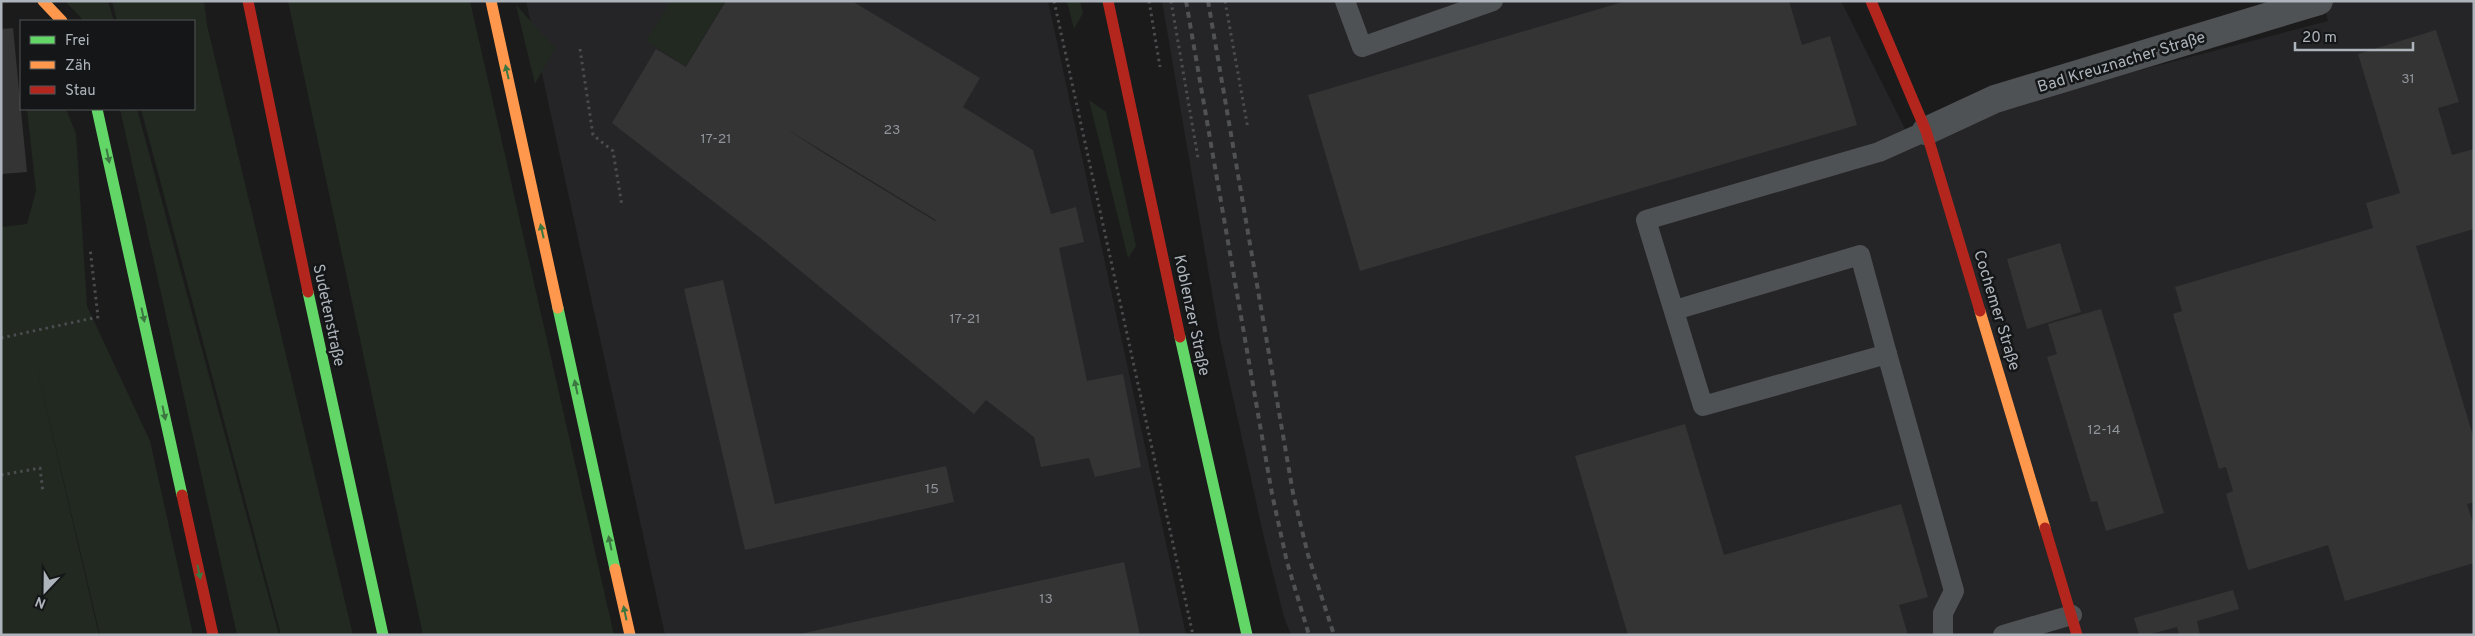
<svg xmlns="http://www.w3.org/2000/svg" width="2475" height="636" font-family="Overpass,sans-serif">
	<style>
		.built { fill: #252527 }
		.green { fill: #212921 }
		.building { fill: #343435; fill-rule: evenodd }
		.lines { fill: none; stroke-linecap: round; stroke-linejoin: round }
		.path { stroke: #4b4c4f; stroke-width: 3; stroke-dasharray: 2.5 4; stroke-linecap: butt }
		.lane { stroke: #4f5254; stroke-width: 20 }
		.street { stroke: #4f5254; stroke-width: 28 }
		.fast { stroke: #63d668; stroke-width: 11 }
		.slow { stroke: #ff974d; stroke-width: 11 }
		.jam { stroke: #b3261e; stroke-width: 11 }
		.rail { stroke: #505152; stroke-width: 4; stroke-dasharray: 6 5; stroke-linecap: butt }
		.oneway { fill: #3c7640 }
		.labels { text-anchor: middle; stroke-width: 5; stroke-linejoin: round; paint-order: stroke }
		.number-label { font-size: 14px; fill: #8f949a }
		.street-label { font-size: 16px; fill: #adb4bb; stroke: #151617 }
	</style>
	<rect width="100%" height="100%" fill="#1b1b1b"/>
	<g class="built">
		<path d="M 526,1 L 1048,1 L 1186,635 L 665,635 Z"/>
		<path d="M 1162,1 L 1841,1 L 1906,131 L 2328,21 L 2323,1 L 2474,1 L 2474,635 L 1291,635 L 1284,617 L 1265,542 L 1220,339 Z"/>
	</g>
	<g class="green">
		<path d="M 65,1 L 108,1 L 114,21 L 84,21 Z"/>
		<path d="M 112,1 L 204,1 L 207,25 L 353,635 L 281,635 L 141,109 L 194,109 L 194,21 L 117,21 Z"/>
		<path d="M 288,1 L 470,1 L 614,635 L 423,635 Z"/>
		<path d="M 671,1 L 725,1 L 686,66 L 646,41 Z"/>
		<path d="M 1067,1 L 1080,1 L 1083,13 L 1074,29 Z"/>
		<path d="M 516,5 L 555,48 L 535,84 Z"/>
		<path d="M 1089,100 L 1106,112 L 1136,246 L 1128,258 Z"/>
		<path d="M 27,109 L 66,109 L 76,134 L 87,306 L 150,441 L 193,635 L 100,635 L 33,351 L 99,635 L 1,635 L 1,227 L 27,224 L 36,191 Z"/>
		<path d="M 120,109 L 137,109 L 279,635 L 237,635 Z"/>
	</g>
	<g class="building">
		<path d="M 726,1 L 852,1 L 980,78 L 963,107 L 1033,150 L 1051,214 L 1076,207 L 1084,242 L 1059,248 L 1087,381 L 1123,374 L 1141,467 L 1095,477 L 1089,458 L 1041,467 L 1034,437 L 986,400 L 974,414 L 763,240 L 612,123 L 656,49 L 686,67 ZM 785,128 L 936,220 L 935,221 L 825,154 Z"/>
		<path d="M 1626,1 L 1789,1 L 1802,45 L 1830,36 L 1857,125 L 1360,271 L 1308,95 Z"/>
		<path d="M 13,28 L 27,172 L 1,174 L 1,29 Z"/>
		<path d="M 2436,30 L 2459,102 L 2438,108 L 2452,155 L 2474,149 L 2474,229 L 2416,246 L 2474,439 L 2474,502 L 2467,504 L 2474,526 L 2474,563 L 2345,601 L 2328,545 L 2248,570 L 2226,494 L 2233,491 L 2226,467 L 2219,469 L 2173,314 L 2182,311 L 2175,287 L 2373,228 L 2366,203 L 2400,193 L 2358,54 Z"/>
		<path d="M 2060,243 L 2081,312 L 2027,329 L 2007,259 Z"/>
		<path d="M 723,280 L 775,504 L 946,466 L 954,502 L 745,550 L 684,289 Z"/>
		<path d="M 2101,309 L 2164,513 L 2106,531 L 2097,501 L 2091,502 L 2047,357 L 2057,354 L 2048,324 Z"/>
		<path d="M 1685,424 L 1724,555 L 1901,504 L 1928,597 L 1899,605 L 1908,635 L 1628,635 L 1575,456 Z"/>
		<path d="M 1124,562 L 1140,635 L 800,635 L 800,634 Z"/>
		<path d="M 2233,590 L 2239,609 L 2197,621 L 2200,635 L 2179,635 L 2177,627 L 2147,635 L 2139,635 L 2134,618 Z"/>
	</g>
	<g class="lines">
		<g class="path">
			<path d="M 1054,1 L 1193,635"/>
			<path d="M 1149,1 L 1160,67"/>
			<path d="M 1171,1 L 1198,158"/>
			<path d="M 1225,1 L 1248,129"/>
			<path d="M 580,49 L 593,135 L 613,151 L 622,206"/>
			<path d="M 1,338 L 98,317 L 90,248"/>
			<path d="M 1,475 L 40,468 L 43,492"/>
		</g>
		<g class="lane">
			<path d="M 1345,1 L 1362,47 L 1493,1"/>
			<path d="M 1926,131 L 1879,152 L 1646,220 L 1703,406 L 1887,354 L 1954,591 L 1943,613 L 1943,635"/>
			<path d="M 1675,310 L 1860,255 L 1887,354"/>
			<path d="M 2003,635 L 2072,615"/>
		</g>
		<path class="street" d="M 1926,131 L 1995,99 L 2319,1"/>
		<g class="fast">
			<path d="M 97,109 L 182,495"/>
			<path d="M 308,292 L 383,635"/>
			<path d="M 558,308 L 615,569"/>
			<path d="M 1180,337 L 1247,635"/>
		</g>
		<g class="slow">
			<path d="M 43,1 L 62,21"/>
			<path d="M 491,1 L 558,308"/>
			<path d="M 1980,311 L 2045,528"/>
			<path d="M 615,569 L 630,635"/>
		</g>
		<g class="jam">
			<path d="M 248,1 L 308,292"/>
			<path d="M 1108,1 L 1180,337"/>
			<path d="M 1871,1 L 1926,131 L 1980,311"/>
			<path d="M 182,495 L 213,635"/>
			<path d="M 2045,528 L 2077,635"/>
		</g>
		<g class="rail">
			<path d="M 1186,1 L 1272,494 L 1287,562 L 1309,635"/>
			<path d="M 1208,1 L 1293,493 L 1308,555 L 1334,635"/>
		</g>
	</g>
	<defs><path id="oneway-solid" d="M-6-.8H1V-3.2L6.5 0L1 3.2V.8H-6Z" transform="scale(1.25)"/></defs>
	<g class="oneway">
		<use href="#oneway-solid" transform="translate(507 72) rotate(-103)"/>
		<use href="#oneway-solid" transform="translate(108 156) rotate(78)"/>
		<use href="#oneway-solid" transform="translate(542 231) rotate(-103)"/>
		<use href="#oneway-solid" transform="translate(143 315) rotate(78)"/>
		<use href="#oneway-solid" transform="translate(576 387) rotate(-102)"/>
		<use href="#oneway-solid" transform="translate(164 413) rotate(78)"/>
		<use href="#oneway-solid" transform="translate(610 543) rotate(-102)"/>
		<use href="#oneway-solid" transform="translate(199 572) rotate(78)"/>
		<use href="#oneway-solid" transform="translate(625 613) rotate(-102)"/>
	</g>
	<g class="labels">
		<g class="number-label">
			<text x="2408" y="83">31</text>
			<text x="892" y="134">23</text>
			<text x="716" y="143">17-21</text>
			<text x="965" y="323">17-21</text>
			<text x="2104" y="434">12-14</text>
			<text x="932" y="493">15</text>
			<text x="1046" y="603">13</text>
		</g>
		<g class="street-label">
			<text transform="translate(2121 61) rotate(-17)" y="6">Bad Kreuznacher Straße</text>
			<text transform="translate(1998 310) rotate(73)" y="6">Cochemer Straße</text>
			<text transform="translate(330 315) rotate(78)" y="6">Sudetenstraße</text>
			<text transform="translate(1193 315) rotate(78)" y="6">Koblenzer Straße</text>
		</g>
	</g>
	<rect width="2475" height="636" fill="none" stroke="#adb4bb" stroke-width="5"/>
	<rect x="20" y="20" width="175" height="90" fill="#151617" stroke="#525559"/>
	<rect x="30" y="36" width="25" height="8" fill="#63d668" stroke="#525559"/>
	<text x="65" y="45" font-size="15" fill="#adb4bb">Frei</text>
	<rect x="30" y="61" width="25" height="8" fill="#ff974d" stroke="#525559"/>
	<text x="65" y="70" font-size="15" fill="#adb4bb">Zäh</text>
	<rect x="30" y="86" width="25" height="8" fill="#b3261e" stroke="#525559"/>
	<text x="65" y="95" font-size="15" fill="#adb4bb">Stau</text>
	<g transform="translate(45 591) rotate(202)" stroke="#151617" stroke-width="4" paint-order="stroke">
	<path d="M0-4L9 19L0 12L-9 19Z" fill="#adb4bb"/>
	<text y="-8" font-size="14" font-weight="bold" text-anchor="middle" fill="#adb4bb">N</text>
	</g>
	<path d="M2295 42v8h118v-8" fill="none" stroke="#adb4bb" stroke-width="2.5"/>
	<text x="2302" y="42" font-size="15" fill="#adb4bb" stroke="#151617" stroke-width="4" paint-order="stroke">20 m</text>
</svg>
